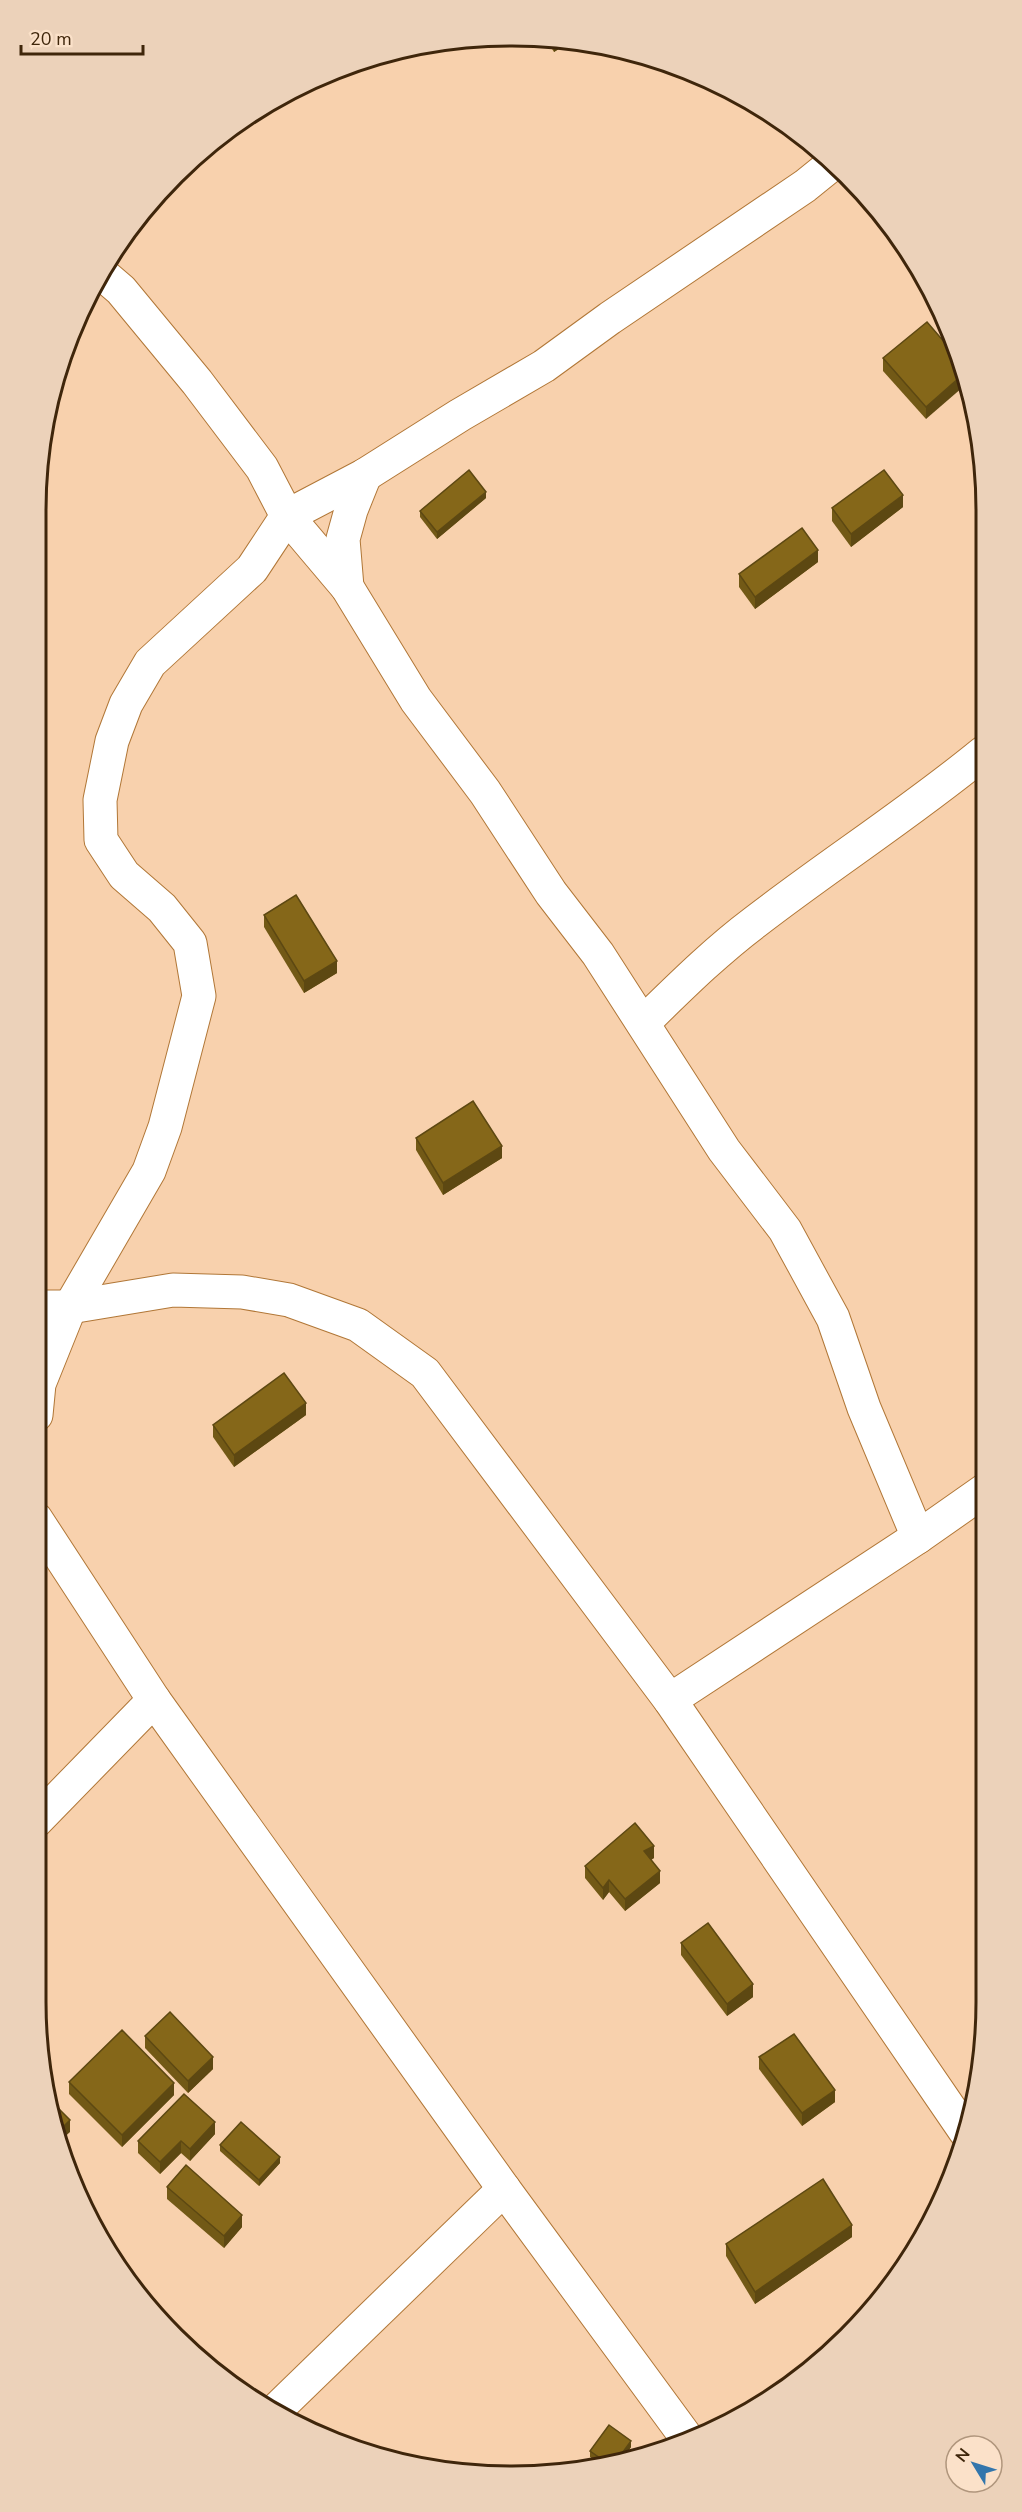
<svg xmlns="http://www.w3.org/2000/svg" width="1022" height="2512" font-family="'Nunito Sans',sans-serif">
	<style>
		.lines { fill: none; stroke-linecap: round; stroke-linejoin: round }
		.street-casing { stroke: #b17737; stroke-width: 35 }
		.street { stroke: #fff; stroke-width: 33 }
		.wall { fill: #725916 }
		.shaded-wall { fill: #5d4812 }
		.building { fill: #856719; stroke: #5d4812; stroke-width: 1.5 }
		.rim { fill: none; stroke: #3f260b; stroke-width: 3 }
	</style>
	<rect width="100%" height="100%" fill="#f8d1ad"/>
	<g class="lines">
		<defs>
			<g id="street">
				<path d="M 100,272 L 121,290 L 197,382 L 262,468 L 287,516 L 347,587 L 416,700 L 485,792 L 551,893 L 598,954 L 724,1150 L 785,1230 L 833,1318 L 864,1408 L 918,1537"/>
				<path d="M 347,587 L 343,539 L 351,510 L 365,475"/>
				<path d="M 643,1023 C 679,988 715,952 755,922 C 830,864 910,813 983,753"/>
				<path d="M 36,1307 L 70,1307 L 173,1290 L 242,1292 L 289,1300 L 358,1325 L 425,1373 L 670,1700 L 965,2131"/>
				<path d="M 36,1415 L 39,1384 L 70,1307 L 149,1171 L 165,1127 L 199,996 L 190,943 L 162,908 L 124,875 L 101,840 L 100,800 L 112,741 L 126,704 L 150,663 L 252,569 L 287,516 L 365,475 L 460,415 L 544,366 L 610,318 L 805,186 L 831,165"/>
				<path d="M 36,1519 L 154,1700 L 504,2189 L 689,2441"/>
				<path d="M 670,1700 L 918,1537 L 985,1490"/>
				<path d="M 36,1821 L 154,1700"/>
				<path d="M 274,2412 L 504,2189"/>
			</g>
		</defs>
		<use href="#street" class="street-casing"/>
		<use href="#street" class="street"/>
	</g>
	<g class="wall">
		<path d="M 546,39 L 573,40 L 554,52 Z"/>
		<path d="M 952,351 L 926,419 L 883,371 L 883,358 Z"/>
		<path d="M 486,498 L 437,539 L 420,517 L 420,511 Z"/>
		<path d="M 903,507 L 851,547 L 832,521 L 832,508 Z"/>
		<path d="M 818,562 L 755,609 L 739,587 L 739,574 Z"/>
		<path d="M 264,915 L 337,973 L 304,993 L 264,927 Z"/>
		<path d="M 416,1138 L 502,1158 L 443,1195 L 416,1150 Z"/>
		<path d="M 306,1415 L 234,1467 L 213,1437 L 213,1425 Z"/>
		<path d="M 654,1858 L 651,1860 L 660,1883 L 625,1911 L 609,1892 L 603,1900 L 585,1878 L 585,1866 Z"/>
		<path d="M 681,1943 L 753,1997 L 727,2016 L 681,1955 Z"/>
		<path d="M 145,2036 L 213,2069 L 188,2093 L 145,2048 Z"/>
		<path d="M 759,2057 L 835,2102 L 802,2126 L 759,2069 Z"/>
		<path d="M 69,2082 L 174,2095 L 122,2147 L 69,2094 Z"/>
		<path d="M 215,2134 L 190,2161 L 181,2153 L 160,2174 L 138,2153 L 138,2141 Z"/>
		<path d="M 220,2145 L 280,2163 L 259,2186 L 220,2151 Z"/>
		<path d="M 167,2187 L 242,2227 L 224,2248 L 167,2199 Z"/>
		<path d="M 852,2237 L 755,2304 L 726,2256 L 726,2244 Z"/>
		<path d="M 631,2447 L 621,2462 L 604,2467 L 590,2457 L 590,2451 Z"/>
	</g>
	<g class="shaded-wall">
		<path d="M 555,39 L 573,40 L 554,52 L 554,40 Z"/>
		<path d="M 960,377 L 963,387 L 926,419 L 926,407 Z"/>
		<path d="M 486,492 L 486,498 L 437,539 L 437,532 Z"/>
		<path d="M 903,495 L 903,507 L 851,547 L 851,534 Z"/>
		<path d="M 818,550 L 818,562 L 755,609 L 755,597 Z"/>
		<path d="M 337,961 L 337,973 L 304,993 L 304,981 Z"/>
		<path d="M 502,1146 L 502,1158 L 443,1195 L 443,1183 Z"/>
		<path d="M 306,1403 L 306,1415 L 234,1467 L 234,1455 Z"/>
		<path d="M 654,1846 L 654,1858 L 644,1864 L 644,1851 Z"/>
		<path d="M 660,1871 L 660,1883 L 625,1911 L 625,1899 Z"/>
		<path d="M 609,1880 L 609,1892 L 603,1900 L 603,1888 Z"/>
		<path d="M 753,1984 L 753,1997 L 727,2016 L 727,2004 Z"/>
		<path d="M 213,2057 L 213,2069 L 188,2093 L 188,2081 Z"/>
		<path d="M 174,2083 L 174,2095 L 122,2147 L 122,2135 Z"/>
		<path d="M 835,2090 L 835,2102 L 802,2126 L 802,2113 Z"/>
		<path d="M 70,2120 L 70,2132 L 59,2142 L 58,2132 Z"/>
		<path d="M 215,2122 L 215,2134 L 190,2161 L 190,2149 Z"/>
		<path d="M 181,2141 L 181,2153 L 160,2174 L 160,2162 Z"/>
		<path d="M 280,2157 L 280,2163 L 259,2186 L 259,2180 Z"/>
		<path d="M 242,2215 L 242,2227 L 224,2248 L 224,2236 Z"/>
		<path d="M 852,2225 L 852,2237 L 755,2304 L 755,2292 Z"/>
		<path d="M 631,2441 L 631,2447 L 621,2462 L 615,2463 Z"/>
	</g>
	<g class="building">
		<path d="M 927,322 L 952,351 L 960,377 L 926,407 L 883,358 Z"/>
		<path d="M 469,470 L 486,492 L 437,532 L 420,511 Z"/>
		<path d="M 884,470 L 903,495 L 851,534 L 832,508 Z"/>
		<path d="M 802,528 L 818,550 L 755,597 L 739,574 Z"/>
		<path d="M 296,895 L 337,961 L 304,981 L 264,915 Z"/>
		<path d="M 473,1101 L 502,1146 L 443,1183 L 416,1138 Z"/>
		<path d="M 284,1373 L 306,1403 L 234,1455 L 213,1425 Z"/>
		<path d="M 635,1823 L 654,1846 L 644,1851 L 660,1871 L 625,1899 L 609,1880 L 603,1888 L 585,1866 Z"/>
		<path d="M 708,1923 L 753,1984 L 727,2004 L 681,1943 Z"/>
		<path d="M 170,2012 L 213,2057 L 188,2081 L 145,2036 Z"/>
		<path d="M 122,2030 L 174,2083 L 122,2135 L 69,2082 Z"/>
		<path d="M 794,2034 L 835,2090 L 802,2113 L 759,2057 Z"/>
		<path d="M 184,2094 L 215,2122 L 190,2149 L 181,2141 L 160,2162 L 138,2141 Z"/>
		<path d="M 53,2103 L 70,2120 L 58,2132 Z"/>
		<path d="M 241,2122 L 280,2157 L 259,2180 L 220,2145 Z"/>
		<path d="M 186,2165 L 242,2215 L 224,2236 L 167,2187 Z"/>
		<path d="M 823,2179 L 852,2225 L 755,2292 L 726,2244 Z"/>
		<path d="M 609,2425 L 631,2441 L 615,2463 L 610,2465 L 590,2451 Z"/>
	</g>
	<path d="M0 0H1022V2512H0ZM510 46H512A464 464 0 0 1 976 510V2002A464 464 0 0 1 512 2466H510A464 464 0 0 1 46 2002V510A464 464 0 0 1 510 46Z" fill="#ecd2ba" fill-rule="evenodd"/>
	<path class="rim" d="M510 46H512A464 464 0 0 1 976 510V2002A464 464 0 0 1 512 2466H510A464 464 0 0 1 46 2002V510A464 464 0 0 1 510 46Z"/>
	<g transform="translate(974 2464) rotate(308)"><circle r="28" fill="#fbe1c9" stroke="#b0967d" stroke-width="1.5"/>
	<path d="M0-4.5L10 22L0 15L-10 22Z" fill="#3376ac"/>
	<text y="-9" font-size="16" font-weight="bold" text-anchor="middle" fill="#3f260b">N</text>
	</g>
	<path d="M21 45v9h122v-9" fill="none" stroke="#3f260b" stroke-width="3"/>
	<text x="30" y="45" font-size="18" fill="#3f260b" stroke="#fbe1c9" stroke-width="4.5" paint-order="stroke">20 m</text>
</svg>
